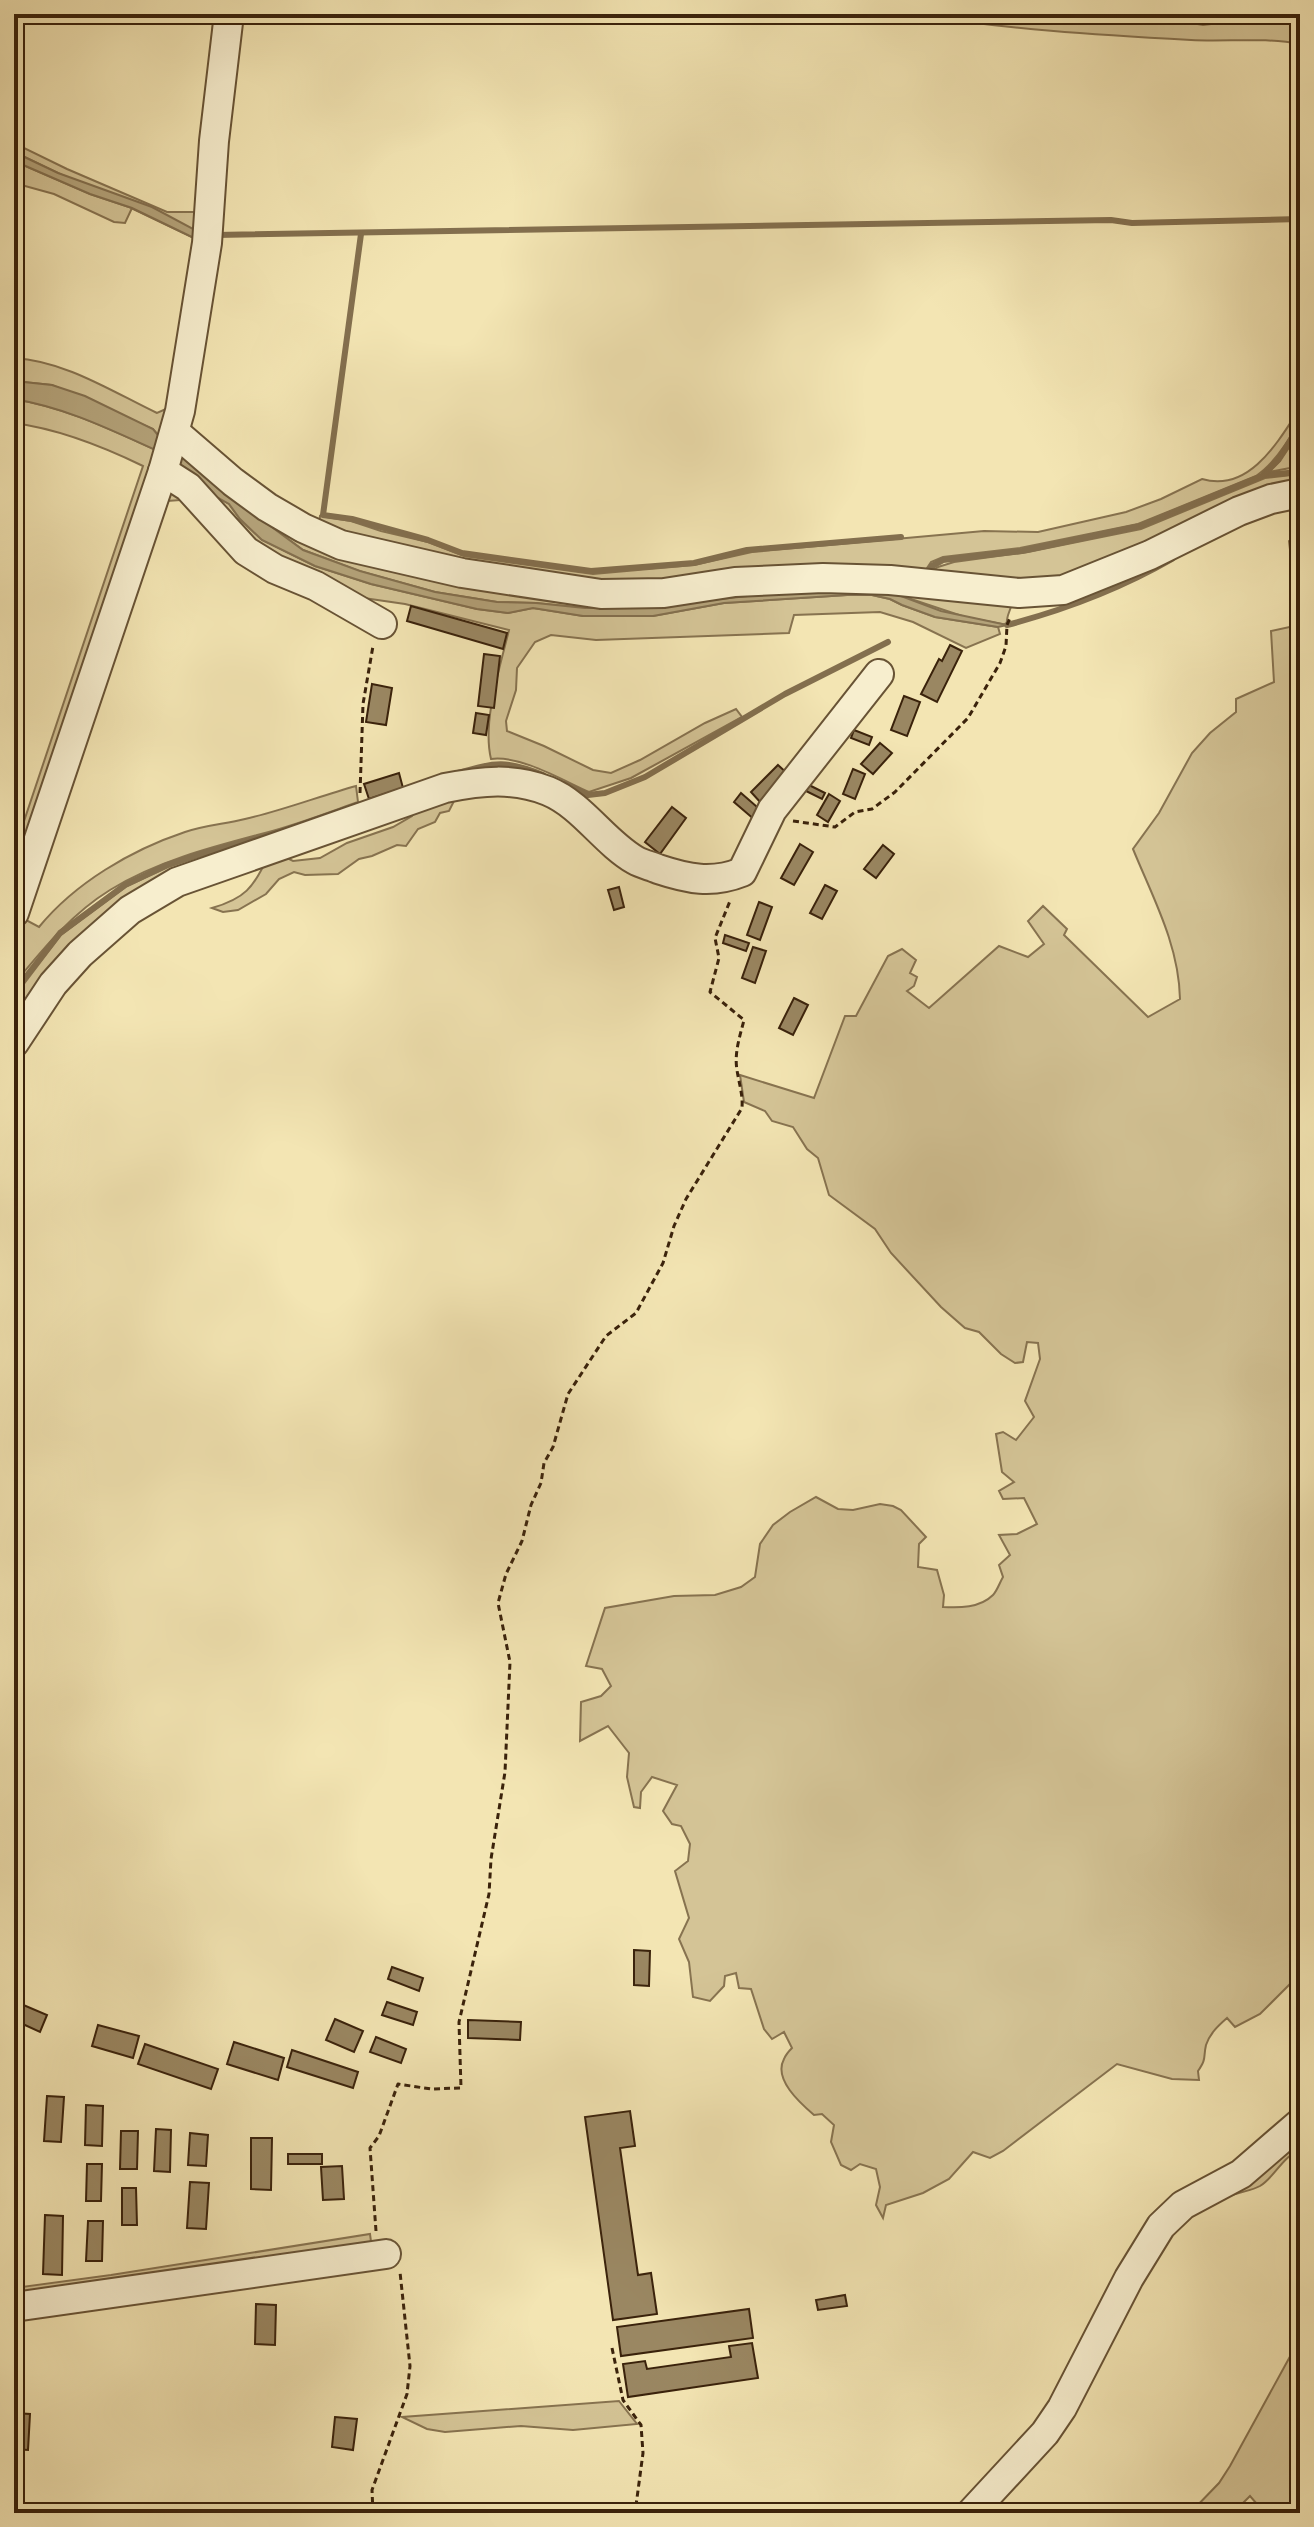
<svg xmlns="http://www.w3.org/2000/svg" width="1314" height="2527" font-family="'IM FELL Double Pica',serif">
	<style>
		.green { fill: #d4c496; stroke: #877350; stroke-width: 2 }
		.water { fill: #b4a37a; stroke: #836f4e; stroke-width: 2 }
		.lines { fill: none; stroke-linecap: round; stroke-linejoin: round }
		.stream { stroke: #836f4e; stroke-width: 6 }
		.building { fill: #9a8762; stroke: #3a220b; stroke-width: 2 }
		.minor-casing { stroke: #685335; stroke-width: 32 }
		.path { stroke: #3a220b; stroke-width: 3; stroke-dasharray: 6 4; stroke-linecap: butt }
		.minor { stroke: #f7eece; stroke-width: 28 }
	</style>
	<rect width="100%" height="100%" fill="#f3e5b3"/>
	<filter id="stains"><feTurbulence type="fractalNoise" baseFrequency=".0025" numOctaves="4"/><feColorMatrix values="0 0 0 0 .2 0 0 0 0 .09 0 0 0 0 .02 0 0 0 .5 -.17"/></filter>
	<radialGradient id="worn" r=".72"><stop offset=".6" stop-color="#630" stop-opacity="0"/><stop offset="1" stop-color="#630" stop-opacity=".3"/></radialGradient>
	<g class="green">
		<path d="M 214,14 L 223,14 L 201,233 L 162,440 L 153,429 L 52,385 L 14,381 L 14,358 C 65,361 111,391 157,413 L 166,409 L 196,239 L 14,152 L 14,143 L 67,169 L 167,212 L 195,212 Z"/>
		<path d="M 912,14 L 1139,14 L 1203,25 L 1269,17 L 1300,23 L 1300,44 C 1264,37 1227,42 1191,40 C 1098,35 1003,29 912,14 Z"/>
		<path d="M 1165,14 L 1249,14 L 1200,20 Z"/>
		<path d="M 14,161 L 90,194 L 132,208 L 125,223 L 114,222 L 54,194 L 14,183 Z"/>
		<path d="M 14,399 C 67,408 109,429 158,451 L 14,896 L 14,851 L 143,466 C 102,446 59,429 14,423 Z"/>
		<path d="M 1300,408 C 1300,429 1274,464 1256,476 L 1138,524 L 1020,548 L 943,557 L 931,562 L 921,577 L 938,567 L 954,562 L 1028,552 L 1141,529 L 1265,478 L 1300,474 L 1300,491 L 1071,582 L 619,590 L 318,532 L 320,516 L 351,521 L 381,531 L 428,542 L 464,556 L 593,574 L 694,565 L 752,552 L 984,531 L 1038,532 L 1126,512 L 1161,499 L 1202,479 C 1249,493 1278,442 1300,408 Z"/>
		<path d="M 1300,431 L 1300,452 L 1290,468 L 1269,472 L 1280,461 Z"/>
		<path d="M 176,443 L 186,445 L 234,487 L 292,527 L 316,538 L 351,551 L 464,578 L 601,598 L 673,597 L 738,587 L 860,583 L 897,584 L 1012,597 C 1014,607 1005,615 1007,625 L 965,617 L 893,593 L 869,590 L 803,590 L 647,607 L 585,608 L 536,603 L 497,602 L 435,592 L 359,571 L 303,550 L 269,525 L 179,448 L 173,463 L 206,491 L 229,504 L 240,519 L 262,540 L 315,566 L 371,584 L 477,609 L 508,613 L 533,608 L 583,616 L 653,616 L 724,603 L 847,595 L 872,595 L 890,599 L 902,605 L 935,617 L 998,627 L 1000,634 L 966,648 L 913,622 L 880,612 L 794,615 L 789,633 L 596,640 L 551,635 L 535,642 L 517,668 L 516,690 L 506,721 L 507,731 L 544,746 L 593,770 L 611,773 L 640,760 L 705,723 L 736,709 L 742,717 L 631,778 L 589,792 C 562,780 520,755 491,759 C 482,722 500,667 509,630 L 405,604 L 343,595 L 308,577 L 273,564 L 253,552 L 201,495 L 171,473 L 169,466 Z"/>
		<path d="M 169,483 L 182,500 L 167,501 L 24,919 L 39,927 C 75,883 131,850 185,832 C 205,825 225,824 245,819 C 281,811 320,796 356,786 L 358,802 C 327,813 296,825 265,833 C 212,847 157,861 110,890 C 71,914 43,949 14,984 L 14,928 L 153,513 Z"/>
		<path d="M 1300,536 L 1300,1974 L 1260,2014 L 1235,2027 L 1227,2018 C 1219,2025 1210,2033 1206,2045 C 1203,2058 1207,2058 1198,2071 L 1199,2080 L 1172,2079 L 1117,2064 L 1003,2151 L 990,2158 L 973,2152 L 949,2179 L 923,2193 L 886,2205 L 883,2218 L 876,2205 L 880,2187 L 876,2169 L 860,2164 L 851,2170 L 841,2165 L 831,2142 L 834,2125 L 822,2114 L 814,2115 C 800,2103 773,2079 784,2059 C 786,2054 789,2051 792,2048 L 784,2032 L 772,2039 L 764,2029 L 751,1989 L 739,1988 L 736,1973 L 725,1976 L 724,1986 L 710,2001 L 693,1997 L 689,1962 L 679,1939 L 689,1918 L 675,1871 L 688,1861 L 690,1844 L 681,1826 L 672,1824 L 663,1811 L 677,1785 L 652,1777 L 641,1792 L 640,1808 L 634,1807 L 627,1777 L 629,1753 L 608,1726 L 580,1741 L 581,1702 L 601,1696 L 611,1686 L 602,1669 L 586,1666 L 605,1608 L 674,1596 L 715,1595 L 741,1587 L 755,1577 L 760,1544 L 773,1525 L 790,1512 L 816,1497 L 838,1509 L 853,1510 L 880,1504 L 893,1506 L 901,1510 L 926,1537 L 919,1544 L 918,1567 L 937,1570 L 944,1595 L 943,1607 C 959,1608 980,1608 993,1595 C 997,1591 1000,1582 1003,1577 L 999,1565 L 1010,1555 L 999,1535 L 1017,1534 L 1037,1524 L 1024,1498 L 1003,1499 L 999,1491 L 1014,1482 L 1002,1472 L 996,1434 L 1003,1432 L 1016,1440 L 1034,1417 L 1025,1401 L 1040,1359 L 1038,1343 L 1027,1342 L 1023,1362 L 1015,1363 L 1001,1354 L 979,1332 L 965,1328 L 941,1307 L 891,1253 L 875,1229 L 829,1195 L 818,1158 L 807,1149 L 793,1127 L 772,1121 L 765,1111 L 744,1102 L 740,1075 L 814,1098 L 845,1016 L 856,1016 L 888,956 L 902,949 L 916,960 L 910,973 L 917,977 L 914,986 L 907,991 L 929,1008 L 999,946 L 1028,957 L 1044,944 L 1028,921 L 1043,906 L 1067,929 L 1064,935 L 1148,1017 L 1180,999 C 1179,945 1153,898 1133,849 L 1159,813 L 1192,753 L 1210,733 L 1236,712 L 1236,699 L 1274,682 L 1271,631 L 1299,625 L 1289,541 Z"/>
		<path d="M 455,799 L 449,811 L 440,813 L 435,822 L 418,829 L 406,846 L 397,845 L 372,856 L 359,859 L 338,874 L 305,875 L 294,872 L 279,879 L 266,894 L 238,910 L 223,912 L 212,908 C 250,897 253,885 271,852 L 280,849 L 287,858 L 293,861 L 320,858 L 347,843 L 393,827 L 412,816 L 418,802 Z"/>
		<path d="M 275,836 L 174,880 L 14,1035 L 14,997 L 61,935 L 127,886 L 168,867 L 233,845 Z"/>
		<path d="M 1300,2125 L 1300,2151 C 1284,2154 1275,2177 1260,2186 C 1251,2191 1238,2192 1228,2197 Z"/>
		<path d="M 370,2234 L 372,2249 L 14,2300 L 14,2288 L 111,2275 Z"/>
		<path d="M 1300,2331 L 1300,2513 L 1249,2513 L 1257,2504 L 1250,2496 L 1233,2513 L 1190,2513 L 1219,2483 L 1230,2466 L 1293,2351 Z"/>
		<path d="M 619,2401 L 637,2424 L 573,2430 L 521,2426 L 445,2432 L 427,2429 L 402,2417 Z"/>
	</g>
	<g class="water">
		<path d="M 14,152 L 58,173 L 152,207 L 197,231 L 196,239 L 132,208 L 90,194 L 14,161 Z"/>
		<path d="M 14,381 L 52,385 L 85,396 L 153,429 L 162,440 L 158,451 C 109,429 67,408 14,399 Z"/>
		<path d="M 180,448 L 269,525 L 303,550 L 360,571 L 435,592 L 497,602 L 536,603 L 585,608 L 647,607 L 803,590 L 893,593 L 941,611 L 1007,625 L 998,627 L 935,617 L 902,605 L 890,599 L 872,595 L 847,595 L 724,603 L 653,616 L 583,616 L 533,608 L 508,613 L 477,609 L 371,584 L 315,566 L 262,540 L 240,519 L 229,504 L 206,491 L 173,463 Z"/>
	</g>
	<g class="lines">
		<g class="stream">
			<path d="M 1153,14 L 1203,22 L 1265,14 L 1300,20"/>
			<path d="M 361,234 L 323,515 L 352,519 L 428,540 L 462,553 L 591,571 L 694,563 L 747,550 L 901,537"/>
			<path d="M 216,235 L 1111,220 L 1132,223 L 1300,219"/>
			<path d="M 1264,475 L 1300,472"/>
			<path d="M 926,575 L 932,566 L 943,560 L 1022,551 L 1140,526 L 1262,476 L 1278,460 L 1300,425"/>
			<path d="M 1007,625 C 1064,610 1120,589 1172,559"/>
			<path d="M 458,773 C 496,762 506,760 543,775"/>
			<path d="M 565,784 L 588,795 L 605,793 L 645,777 L 785,694 L 888,642"/>
			<path d="M 14,992 L 60,933 L 125,885 L 167,865 L 197,855 L 277,833"/>
		</g>
	</g>
	<g class="building">
		<path d="M 411,606 L 507,633 L 503,649 L 407,621 Z"/>
		<path d="M 950,645 L 962,651 L 937,702 L 921,694 L 939,659 L 942,661 Z"/>
		<path d="M 484,654 L 500,656 L 494,708 L 478,706 Z"/>
		<path d="M 372,684 L 392,688 L 386,725 L 366,722 Z"/>
		<path d="M 904,696 L 920,702 L 907,736 L 891,730 Z"/>
		<path d="M 476,713 L 489,715 L 486,735 L 473,733 Z"/>
		<path d="M 854,730 L 872,737 L 869,745 L 851,738 Z"/>
		<path d="M 880,743 L 892,753 L 873,774 L 861,764 Z"/>
		<path d="M 778,765 L 789,775 L 761,803 L 751,792 Z"/>
		<path d="M 853,769 L 865,774 L 855,799 L 843,794 Z"/>
		<path d="M 399,773 L 403,788 L 369,799 L 364,784 Z"/>
		<path d="M 809,785 L 825,793 L 822,799 L 806,791 Z"/>
		<path d="M 741,793 L 764,813 L 756,821 L 734,802 Z"/>
		<path d="M 829,794 L 840,801 L 828,822 L 817,815 Z"/>
		<path d="M 672,807 L 686,818 L 660,854 L 645,842 Z"/>
		<path d="M 800,844 L 813,852 L 794,885 L 781,878 Z"/>
		<path d="M 883,845 L 894,854 L 876,878 L 864,869 Z"/>
		<path d="M 825,885 L 837,891 L 822,919 L 810,913 Z"/>
		<path d="M 619,887 L 624,907 L 614,910 L 608,890 Z"/>
		<path d="M 759,902 L 772,907 L 760,940 L 747,935 Z"/>
		<path d="M 725,935 L 749,943 L 746,951 L 723,943 Z"/>
		<path d="M 753,947 L 766,951 L 755,983 L 742,978 Z"/>
		<path d="M 794,998 L 808,1005 L 793,1035 L 779,1028 Z"/>
		<path d="M 634,1950 L 650,1951 L 649,1986 L 634,1985 Z"/>
		<path d="M 392,1967 L 423,1978 L 419,1991 L 388,1979 Z"/>
		<path d="M 14,2001 L 47,2015 L 40,2032 L 14,2020 Z"/>
		<path d="M 387,2002 L 417,2012 L 413,2025 L 382,2015 Z"/>
		<path d="M 335,2019 L 363,2031 L 354,2052 L 326,2040 Z"/>
		<path d="M 468,2020 L 521,2022 L 520,2040 L 468,2038 Z"/>
		<path d="M 98,2025 L 139,2036 L 133,2058 L 92,2046 Z"/>
		<path d="M 376,2037 L 406,2049 L 401,2063 L 370,2052 Z"/>
		<path d="M 234,2042 L 284,2058 L 278,2080 L 227,2064 Z"/>
		<path d="M 145,2044 L 218,2069 L 211,2089 L 138,2064 Z"/>
		<path d="M 292,2050 L 358,2072 L 353,2088 L 287,2067 Z"/>
		<path d="M 14,2083 L 22,2083 L 21,2143 L 14,2142 Z"/>
		<path d="M 47,2096 L 64,2097 L 61,2142 L 44,2141 Z"/>
		<path d="M 86,2105 L 103,2106 L 102,2146 L 85,2145 Z"/>
		<path d="M 630,2111 L 635,2146 L 620,2148 L 638,2275 L 651,2273 L 657,2314 L 613,2320 L 585,2117 Z"/>
		<path d="M 156,2129 L 171,2130 L 170,2172 L 154,2171 Z"/>
		<path d="M 121,2131 L 138,2131 L 137,2169 L 120,2169 Z"/>
		<path d="M 190,2133 L 208,2135 L 206,2166 L 188,2165 Z"/>
		<path d="M 251,2138 L 272,2138 L 271,2190 L 251,2189 Z"/>
		<rect x="288" y="2154" width="34" height="10"/>
		<path d="M 14,2159 L 23,2159 L 21,2197 L 14,2197 Z"/>
		<path d="M 87,2164 L 102,2164 L 101,2201 L 86,2201 Z"/>
		<path d="M 342,2166 L 344,2199 L 323,2200 L 321,2167 Z"/>
		<path d="M 190,2182 L 209,2183 L 206,2229 L 187,2228 Z"/>
		<path d="M 122,2188 L 136,2188 L 137,2225 L 122,2225 Z"/>
		<path d="M 45,2215 L 63,2216 L 62,2275 L 43,2274 Z"/>
		<path d="M 14,2221 L 23,2221 L 20,2267 L 14,2266 Z"/>
		<path d="M 88,2221 L 103,2221 L 102,2261 L 86,2261 Z"/>
		<path d="M 845,2295 L 847,2306 L 818,2310 L 816,2300 Z"/>
		<path d="M 256,2304 L 276,2305 L 275,2345 L 255,2344 Z"/>
		<path d="M 749,2309 L 753,2338 L 621,2356 L 617,2327 Z"/>
		<path d="M 752,2343 L 758,2378 L 628,2397 L 623,2364 L 645,2361 L 647,2369 L 731,2357 L 729,2346 Z"/>
		<path d="M 14,2413 L 30,2414 L 28,2450 L 14,2449 Z"/>
		<path d="M 335,2417 L 357,2419 L 353,2450 L 332,2447 Z"/>
	</g>
	<g class="lines">
		<defs>
			<g id="minor">
				<path d="M 175,432 L 233,482 L 267,507 L 303,528 L 341,545 L 462,573 L 601,594 L 664,593 L 735,582 L 823,578 L 890,580 L 1019,593 L 1063,590 L 1150,555 L 1239,511 L 1271,499 L 1300,493"/>
				<path d="M 163,471 L 188,487 L 246,551 L 275,569 L 316,586 L 382,624"/>
				<path d="M 14,913 L 163,471 L 180,411 L 207,243 L 214,141 L 229,14"/>
				<path d="M 14,1043 L 53,984 L 80,954 L 130,910 L 177,882 L 445,788 C 481,781 514,777 548,791 C 582,805 604,842 635,860 C 642,864 651,866 658,869 C 688,879 712,884 742,872 L 772,810 L 879,674"/>
				<path d="M 14,2307 L 386,2254"/>
				<path d="M 971,2513 L 1045,2433 L 1062,2408 L 1129,2278 L 1161,2226 L 1183,2205 L 1241,2174 L 1300,2123"/>
			</g>
		</defs>
		<use href="#minor" class="minor-casing"/>
		<g class="path">
			<path d="M 360,793 L 363,704 L 373,646"/>
			<path d="M 793,821 L 835,827 L 855,812 L 872,809 L 895,792 L 968,718 L 1000,663 L 1006,646 L 1007,625 L 1010,618"/>
			<path d="M 376,2231 L 370,2148 L 379,2136 L 398,2084 L 431,2089 L 461,2088 L 459,2022 L 489,1894 L 491,1859 L 505,1772 L 510,1662 L 498,1603 L 506,1574 L 522,1541 L 531,1505 L 541,1483 L 544,1463 L 553,1447 L 568,1394 L 606,1336 L 636,1313 L 663,1263 L 674,1226 L 686,1199 L 742,1108 C 743,1094 739,1084 737,1070 C 734,1053 740,1036 744,1020 L 710,992 L 719,958 L 715,938 L 730,901"/>
			<path d="M 612,2348 L 623,2400 L 641,2425 L 643,2453 L 635,2513"/>
			<path d="M 373,2513 L 372,2490 L 407,2394 L 410,2366 L 400,2272"/>
		</g>
		<use href="#minor" class="minor"/>
	</g>
	<rect width="1314" height="2527" fill="none" stroke="#f3e5b3" stroke-width="48"/>
	<rect x="16" y="16" width="1282" height="2495" fill="none" stroke="#3a220b" stroke-width="4"/>
	<rect x="24" y="24" width="1266" height="2479" fill="none" stroke="#3a220b" stroke-width="2"/>
	<rect width="100%" height="100%" filter="url(#stains)"/>
	<rect width="100%" height="100%" fill="url(#worn)"/>
</svg>
